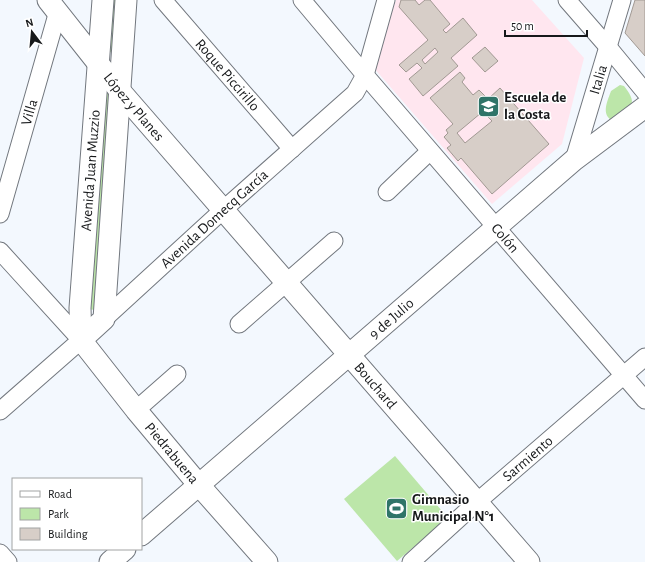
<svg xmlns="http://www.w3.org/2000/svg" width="645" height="562" font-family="'Alegreya Sans',sans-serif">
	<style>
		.education { fill: #ffe6ef }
		.green { fill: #bce6a9 }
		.building { fill: #d7cec8; stroke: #a19993; fill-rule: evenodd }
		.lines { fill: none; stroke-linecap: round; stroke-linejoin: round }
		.minor-casing { stroke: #72777e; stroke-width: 19 }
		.major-casing { stroke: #72777e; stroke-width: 23 }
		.minor { stroke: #fff; stroke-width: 17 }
		.major { stroke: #fff; stroke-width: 21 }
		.labels { text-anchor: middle; stroke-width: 3; stroke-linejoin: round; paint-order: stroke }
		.street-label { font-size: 15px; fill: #16181a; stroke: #fff }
		.poi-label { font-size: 15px; font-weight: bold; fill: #16181a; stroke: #fff; text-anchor: start }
	</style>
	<rect width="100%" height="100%" fill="#f3f8fe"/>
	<path class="education" d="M 396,0 L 532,0 L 584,58 L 562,144 L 492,204 L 373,67 Z"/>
	<g class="green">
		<path d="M 108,0 L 120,0 L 113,53 L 107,51 Z"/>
		<path d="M 620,85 L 624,86 C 641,107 628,108 611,120 C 601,113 608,100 611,91 Z"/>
		<path d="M 106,90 L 111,91 L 95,310 L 88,309 Z"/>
		<path d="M 395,456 L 448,518 L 397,561 L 344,499 Z"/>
	</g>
	<g class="building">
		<path d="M 401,0 L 415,0 L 419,5 L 425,0 L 430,0 L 450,24 L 443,30 L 446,33 L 463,18 L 477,35 L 451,58 L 458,66 L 423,96 L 409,79 L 422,68 L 417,63 L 406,72 L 399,65 L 428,40 L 399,7 ZM 435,48 L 438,52 L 425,64 L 422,60 Z"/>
		<path d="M 635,0 L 645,0 L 645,56 L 625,33 Z"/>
		<path d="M 485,47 L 498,61 L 485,72 L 472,58 Z"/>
		<path d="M 460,72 L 465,78 L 462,82 L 473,95 L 479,90 L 488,99 L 500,88 L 549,144 L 492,194 L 461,158 L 458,161 L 447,148 L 451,145 L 444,137 L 448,133 L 446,130 L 453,124 L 430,98 ZM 487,108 L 492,114 L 488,117 L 492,121 L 465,143 L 457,133 Z"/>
	</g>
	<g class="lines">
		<defs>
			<g id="minor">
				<path id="s1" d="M 163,0 L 292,149"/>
				<path id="s2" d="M 302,0 L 365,75 L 645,400"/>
				<path d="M 567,0 L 608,47 L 645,92"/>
				<path id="s3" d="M 574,160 L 622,0"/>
				<path d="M 387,192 L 430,151"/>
				<path id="s4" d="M 0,214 L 58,11"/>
				<path d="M 0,251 L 81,340 L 0,411"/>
				<path id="s5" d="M 104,319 L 223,210 L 355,93 L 365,75 L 386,0"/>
				<path d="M 239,324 L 334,241"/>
				<path d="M 136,410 L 177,374"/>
				<path d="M 0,553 L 8,562"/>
				<path id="s6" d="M 411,562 L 477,502 L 645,357"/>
			</g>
			<g id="major">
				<path id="s7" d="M 48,0 L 120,91 L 529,562"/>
				<path d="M 81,340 L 104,319 L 126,0"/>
				<path id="s8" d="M 81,340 L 80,308 L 103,0"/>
				<path id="s9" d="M 81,340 L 136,410 L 198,484 L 267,562"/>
				<path id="s10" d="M 141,535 L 574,160 L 645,107"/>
				<path d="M 110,562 L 125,549"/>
			</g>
		</defs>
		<use href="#minor" class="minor-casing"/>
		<use href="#major" class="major-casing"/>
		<use href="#minor" class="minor"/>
		<use href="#major" class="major"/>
	</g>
	<defs>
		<symbol id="school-square" viewBox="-11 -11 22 22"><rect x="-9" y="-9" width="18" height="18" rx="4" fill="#2f7468" stroke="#fff"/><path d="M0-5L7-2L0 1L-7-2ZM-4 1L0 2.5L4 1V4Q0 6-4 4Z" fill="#fff"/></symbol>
		<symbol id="stadium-square" viewBox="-11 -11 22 22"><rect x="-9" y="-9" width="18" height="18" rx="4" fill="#2f7468" stroke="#fff"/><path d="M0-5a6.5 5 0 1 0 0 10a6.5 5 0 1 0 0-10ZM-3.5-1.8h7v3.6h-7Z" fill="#fff"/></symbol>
	</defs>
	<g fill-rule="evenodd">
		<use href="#school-square" x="476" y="94" width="25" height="25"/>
		<use href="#stadium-square" x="384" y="496" width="25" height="25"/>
	</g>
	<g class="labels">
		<g class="street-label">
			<text dy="5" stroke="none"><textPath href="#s1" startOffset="99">Roque Piccirillo</textPath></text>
			<text dy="5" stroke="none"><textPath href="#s3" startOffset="84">Italia</textPath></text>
			<text dy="5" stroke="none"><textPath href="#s7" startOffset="137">López y Planes</textPath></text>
			<text dy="5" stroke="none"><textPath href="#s4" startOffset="106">Villa</textPath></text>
			<text dy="5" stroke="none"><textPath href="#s8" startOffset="170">Avenida Juan Muzzio</textPath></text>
			<text dy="5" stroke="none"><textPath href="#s5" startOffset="149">Avenida Domecq García</textPath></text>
			<text dy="5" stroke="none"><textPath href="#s2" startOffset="313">Colón</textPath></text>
			<text dy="5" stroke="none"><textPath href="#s10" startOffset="331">9 de Julio</textPath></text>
			<text dy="5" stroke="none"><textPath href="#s7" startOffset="506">Bouchard</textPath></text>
			<text dy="5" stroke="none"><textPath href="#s9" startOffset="145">Piedrabuena</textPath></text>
			<text dy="5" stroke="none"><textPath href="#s6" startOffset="156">Sarmiento</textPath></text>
		</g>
		<g class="poi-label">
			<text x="504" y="102">Escuela de<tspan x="504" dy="17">la Costa</tspan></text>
			<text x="412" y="504">Gimnasio<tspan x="412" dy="17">Municipal N°1</tspan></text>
		</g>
	</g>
	<rect x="12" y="478" width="130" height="72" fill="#ffffff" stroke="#a2a3a3"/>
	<rect x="20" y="491" width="20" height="6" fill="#ffffff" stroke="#a2a3a3"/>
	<text x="48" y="498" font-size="12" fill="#16181a">Road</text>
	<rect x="20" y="508" width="20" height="12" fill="#bce6a9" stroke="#a2a3a3"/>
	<text x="48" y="518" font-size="12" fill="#16181a">Park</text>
	<rect x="20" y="528" width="20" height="12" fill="#d7cec8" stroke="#a2a3a3"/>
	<text x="48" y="538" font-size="12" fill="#16181a">Building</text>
	<g transform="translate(32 32) rotate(344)" stroke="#ffffff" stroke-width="3" paint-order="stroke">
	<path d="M0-3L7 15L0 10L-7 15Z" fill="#16181a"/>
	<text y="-6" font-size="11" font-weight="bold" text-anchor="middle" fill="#16181a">N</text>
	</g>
	<path d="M505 30v6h82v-6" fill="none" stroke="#16181a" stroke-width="2"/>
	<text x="511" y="30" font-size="12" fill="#16181a" stroke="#ffffff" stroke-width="3" paint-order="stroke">50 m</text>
</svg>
